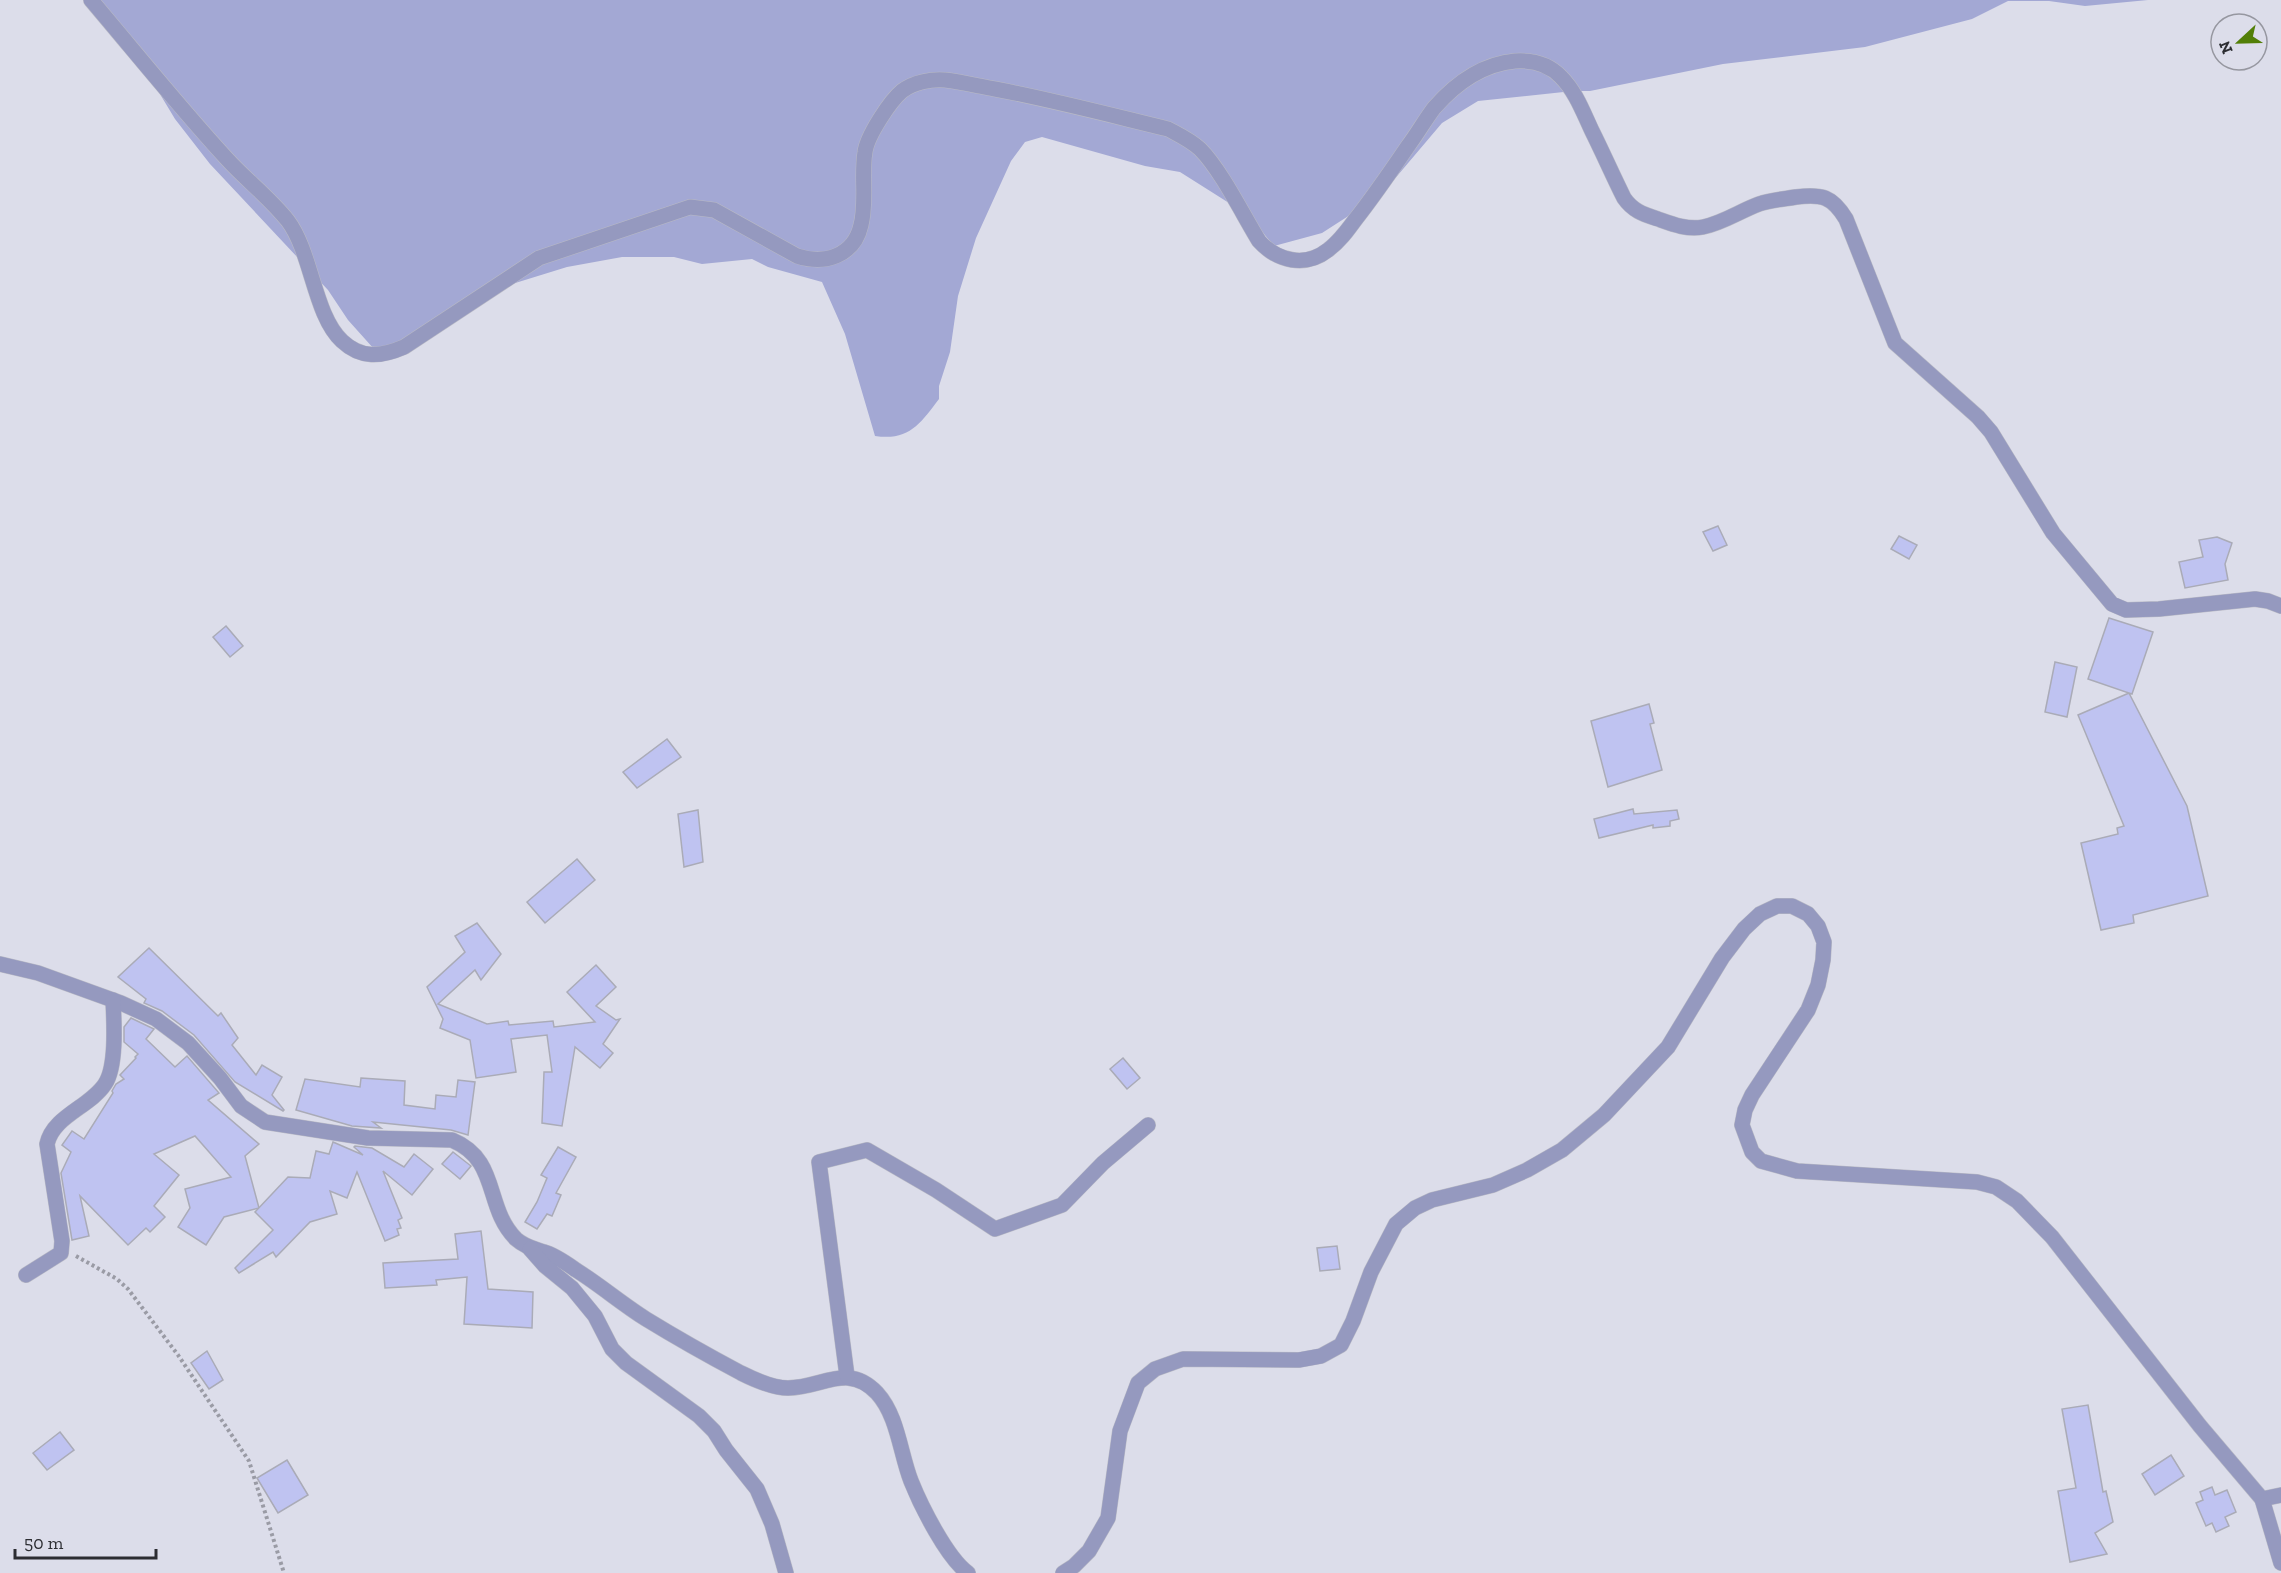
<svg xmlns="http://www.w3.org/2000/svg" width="2281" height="1573" font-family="'Zilla Slab',serif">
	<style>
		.forest { fill: #a3a8d4 }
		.building { fill: #bfc3f1; stroke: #aaabb7; stroke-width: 1.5 }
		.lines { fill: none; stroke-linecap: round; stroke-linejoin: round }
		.minor-casing { stroke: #b9bac5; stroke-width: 16 }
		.path { stroke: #9a9ba5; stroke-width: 4; stroke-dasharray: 3 3; stroke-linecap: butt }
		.minor { stroke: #9599bf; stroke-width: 15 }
	</style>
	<rect width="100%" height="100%" fill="#dcddea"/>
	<path class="forest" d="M 93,0 L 2148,0 L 2085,6 L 2049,1 L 2008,1 L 1972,19 L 1865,47 L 1723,64 L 1590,91 L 1573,91 L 1478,101 L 1442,123 L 1381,195 L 1322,233 L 1274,246 L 1248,215 L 1180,172 L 1145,166 L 1042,137 L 1025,142 L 1011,161 L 976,238 L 958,296 L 950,352 L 939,386 L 939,399 C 920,424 909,441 875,436 L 845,334 L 822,282 L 768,267 L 752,259 L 702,264 L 674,257 L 622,257 L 567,267 L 499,288 L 407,344 L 374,349 L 348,320 L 328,290 L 210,164 L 175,119 L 122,31 Z"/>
	<g class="building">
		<path d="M 1718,526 L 1727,545 L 1713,551 L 1703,532 Z"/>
		<path d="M 1899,536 L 1917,545 L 1909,559 L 1891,549 Z"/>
		<path d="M 2217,537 L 2232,543 L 2225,564 L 2228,580 L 2185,588 L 2179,562 L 2203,557 L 2199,540 Z"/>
		<path d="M 2109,618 L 2153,632 L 2132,694 L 2129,693 L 2187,806 L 2208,896 L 2133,915 L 2134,923 L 2101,930 L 2081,843 L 2118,834 L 2117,828 L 2124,826 L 2078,715 L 2129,693 L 2088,679 Z"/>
		<path d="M 226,626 L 243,646 L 230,657 L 213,637 Z"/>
		<path d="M 2055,662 L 2077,667 L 2067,717 L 2045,712 Z"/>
		<path d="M 1649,704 L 1654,723 L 1650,724 L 1662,770 L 1608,787 L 1591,721 Z"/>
		<path d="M 667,739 L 681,757 L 637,788 L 623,772 Z"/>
		<path d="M 1633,809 L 1634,814 L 1677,810 L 1679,819 L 1670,821 L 1670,826 L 1653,828 L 1653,825 L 1599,838 L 1594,819 Z"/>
		<path d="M 698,810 L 703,862 L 684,867 L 678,814 Z"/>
		<path d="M 577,859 L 595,880 L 545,923 L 527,902 Z"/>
		<path d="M 477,923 L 501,954 L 481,980 L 475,970 L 438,1004 L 487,1024 L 508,1021 L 509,1025 L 553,1021 L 554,1027 L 595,1022 L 567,992 L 596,965 L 616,987 L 596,1006 L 616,1020 L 620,1019 L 603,1044 L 613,1053 L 600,1068 L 575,1047 L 562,1126 L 542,1123 L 544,1072 L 552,1072 L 547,1035 L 511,1039 L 516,1072 L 476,1078 L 470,1040 L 440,1028 L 443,1019 L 427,987 L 465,952 L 455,936 Z"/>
		<path d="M 149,948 L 218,1016 L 221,1013 L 238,1038 L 232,1045 L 256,1075 L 262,1065 L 282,1077 L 272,1095 L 284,1110 L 283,1111 L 235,1082 L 194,1035 L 162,1011 L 144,1003 L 146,999 L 118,977 Z"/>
		<path d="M 131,1018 L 154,1029 L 146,1039 L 175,1067 L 187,1056 L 219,1093 L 208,1100 L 259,1144 L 245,1156 L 259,1208 L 224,1217 L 206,1245 L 178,1227 L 190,1208 L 185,1189 L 231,1177 L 195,1136 L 154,1154 L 179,1175 L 154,1206 L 165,1217 L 150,1232 L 146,1228 L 128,1245 L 80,1196 L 89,1236 L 72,1240 L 61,1173 L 71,1152 L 62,1145 L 72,1131 L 84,1139 L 113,1093 L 112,1091 L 116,1084 L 124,1079 L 120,1075 L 136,1058 L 135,1057 L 138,1054 L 124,1042 L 124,1027 Z"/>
		<path d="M 1123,1058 L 1140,1078 L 1127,1089 L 1110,1069 Z"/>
		<path d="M 361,1078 L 405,1081 L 404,1105 L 435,1109 L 436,1095 L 456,1097 L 458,1080 L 475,1082 L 468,1135 L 451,1130 L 373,1122 L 381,1128 L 352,1126 L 296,1110 L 305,1079 L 360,1087 Z"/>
		<path d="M 333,1142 L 363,1155 L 354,1147 L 355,1146 L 372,1148 L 404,1167 L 414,1154 L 433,1169 L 412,1195 L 383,1171 L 402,1218 L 398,1220 L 401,1228 L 397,1229 L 399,1235 L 385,1241 L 357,1172 L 347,1198 L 330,1191 L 337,1214 L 310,1222 L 276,1257 L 273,1252 L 239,1273 L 235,1268 L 273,1230 L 255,1212 L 288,1177 L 310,1178 L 316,1151 L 329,1154 Z"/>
		<path d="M 558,1147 L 576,1157 L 556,1193 L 561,1195 L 552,1216 L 547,1214 L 537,1229 L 525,1222 L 537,1202 L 547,1178 L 541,1175 Z"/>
		<path d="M 453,1152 L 471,1166 L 460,1179 L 442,1164 Z"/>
		<path d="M 481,1231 L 488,1289 L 533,1292 L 532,1328 L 464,1324 L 467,1277 L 436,1280 L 437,1285 L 385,1288 L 383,1263 L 458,1259 L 455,1234 Z"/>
		<path d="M 1337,1246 L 1340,1269 L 1320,1271 L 1317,1248 Z"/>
		<path d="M 207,1351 L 223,1380 L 209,1389 L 191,1363 Z"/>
		<path d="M 2088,1405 L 2103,1492 L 2106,1491 L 2113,1522 L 2095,1533 L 2107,1554 L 2070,1562 L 2058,1491 L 2076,1488 L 2062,1409 Z"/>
		<path d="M 60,1432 L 74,1450 L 47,1470 L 33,1453 Z"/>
		<path d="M 2171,1455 L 2184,1476 L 2155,1495 L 2142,1474 Z"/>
		<path d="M 287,1460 L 308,1495 L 278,1513 L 257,1478 Z"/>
		<path d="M 2212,1487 L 2215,1495 L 2227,1490 L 2236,1512 L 2225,1517 L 2229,1526 L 2216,1532 L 2212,1523 L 2206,1526 L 2196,1503 L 2203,1500 L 2200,1492 Z"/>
	</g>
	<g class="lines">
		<defs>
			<g id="minor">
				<path d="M 91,0 C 136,53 180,108 227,159 C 246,180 270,198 288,221 C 312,253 314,315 342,341 C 361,359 381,357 404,347 L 539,258 L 690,207 L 714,210 L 797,256 C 825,265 854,256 861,225 C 867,202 861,176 865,152 C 867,136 890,101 902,91 C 914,82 931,79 945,80 C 962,82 978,86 995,89 C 1053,100 1110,115 1168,129 C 1179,135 1190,140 1200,149 C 1221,170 1243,215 1259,241 C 1277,261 1305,268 1328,250 C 1339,242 1347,231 1355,220 C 1374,196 1391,171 1408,146 C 1417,134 1425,120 1434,108 C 1455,84 1483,64 1515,61 C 1532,60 1549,64 1561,77 C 1576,92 1583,112 1592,131 C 1603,153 1613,176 1624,198 C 1633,211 1643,214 1658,219 C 1672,224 1687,230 1703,227 C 1723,223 1740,211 1759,204 C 1771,200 1784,199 1796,197 C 1822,194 1832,196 1846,219 L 1895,343 L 1978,417 L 1991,432 L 2053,533 L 2112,604 L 2126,610 L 2159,609 L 2255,599 L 2268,601 L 2281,606"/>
				<path d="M 0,964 L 38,973 L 121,1003 L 156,1019 L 188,1043 L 220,1078 L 241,1106 L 265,1122 L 368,1138 L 452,1140 C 500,1160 484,1207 516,1239 C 525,1247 533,1248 544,1252 C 555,1255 566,1263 576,1270 C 600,1285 622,1304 646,1319 C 677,1338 709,1356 741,1373 C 755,1380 773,1388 788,1388 C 822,1388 848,1362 877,1393 C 898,1416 900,1453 911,1481 C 921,1506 947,1558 968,1573"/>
				<path d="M 530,1249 L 545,1266 L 572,1288 L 595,1316 L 612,1349 L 626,1363 L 699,1416 L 714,1431 L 726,1450 L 757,1489 L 772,1524 L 786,1573"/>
				<path d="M 26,1275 L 61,1253 L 62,1241 L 47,1144 C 53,1116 90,1107 105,1084 C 117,1066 114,1021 113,1000"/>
				<path d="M 847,1376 L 819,1162 L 867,1150 L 936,1190 L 995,1229 L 1062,1205 L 1103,1163 L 1148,1125"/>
				<path d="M 2262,1499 L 2281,1495"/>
				<path d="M 1063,1573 L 1074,1566 L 1089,1551 L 1108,1518 L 1120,1431 L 1138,1383 L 1155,1369 L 1183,1359 L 1299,1360 L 1321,1356 L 1341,1345 L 1353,1321 L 1371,1272 L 1396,1224 L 1415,1208 L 1432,1200 L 1493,1185 L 1527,1170 L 1562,1150 L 1604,1115 L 1668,1047 L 1722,958 L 1744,929 L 1760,914 L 1777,906 L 1792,906 L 1808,914 L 1818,926 L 1824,942 L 1823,960 L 1818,985 L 1808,1010 L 1752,1095 L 1745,1110 L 1742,1125 L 1752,1152 L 1761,1161 L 1797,1171 L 1977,1182 L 1996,1187 L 2017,1201 L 2052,1237 L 2200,1426 L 2262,1499 L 2281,1563"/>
			</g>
		</defs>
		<use href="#minor" class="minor-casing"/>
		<path class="path" d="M 76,1256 L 117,1279 L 128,1289 L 178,1355 L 249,1461 L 284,1573"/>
		<use href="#minor" class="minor"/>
	</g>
	<g transform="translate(2239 42) rotate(248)"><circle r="28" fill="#dcddea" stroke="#9697a0" stroke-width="1.5"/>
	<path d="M0-4.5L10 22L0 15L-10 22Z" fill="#527f07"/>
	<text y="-9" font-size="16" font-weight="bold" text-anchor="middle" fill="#2c2d32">N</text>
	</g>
	<path d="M15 1549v9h141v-9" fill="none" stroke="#2c2d32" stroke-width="3"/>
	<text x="24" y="1549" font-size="18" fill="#2c2d32" stroke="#dcddea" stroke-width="4.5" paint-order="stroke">50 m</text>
</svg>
